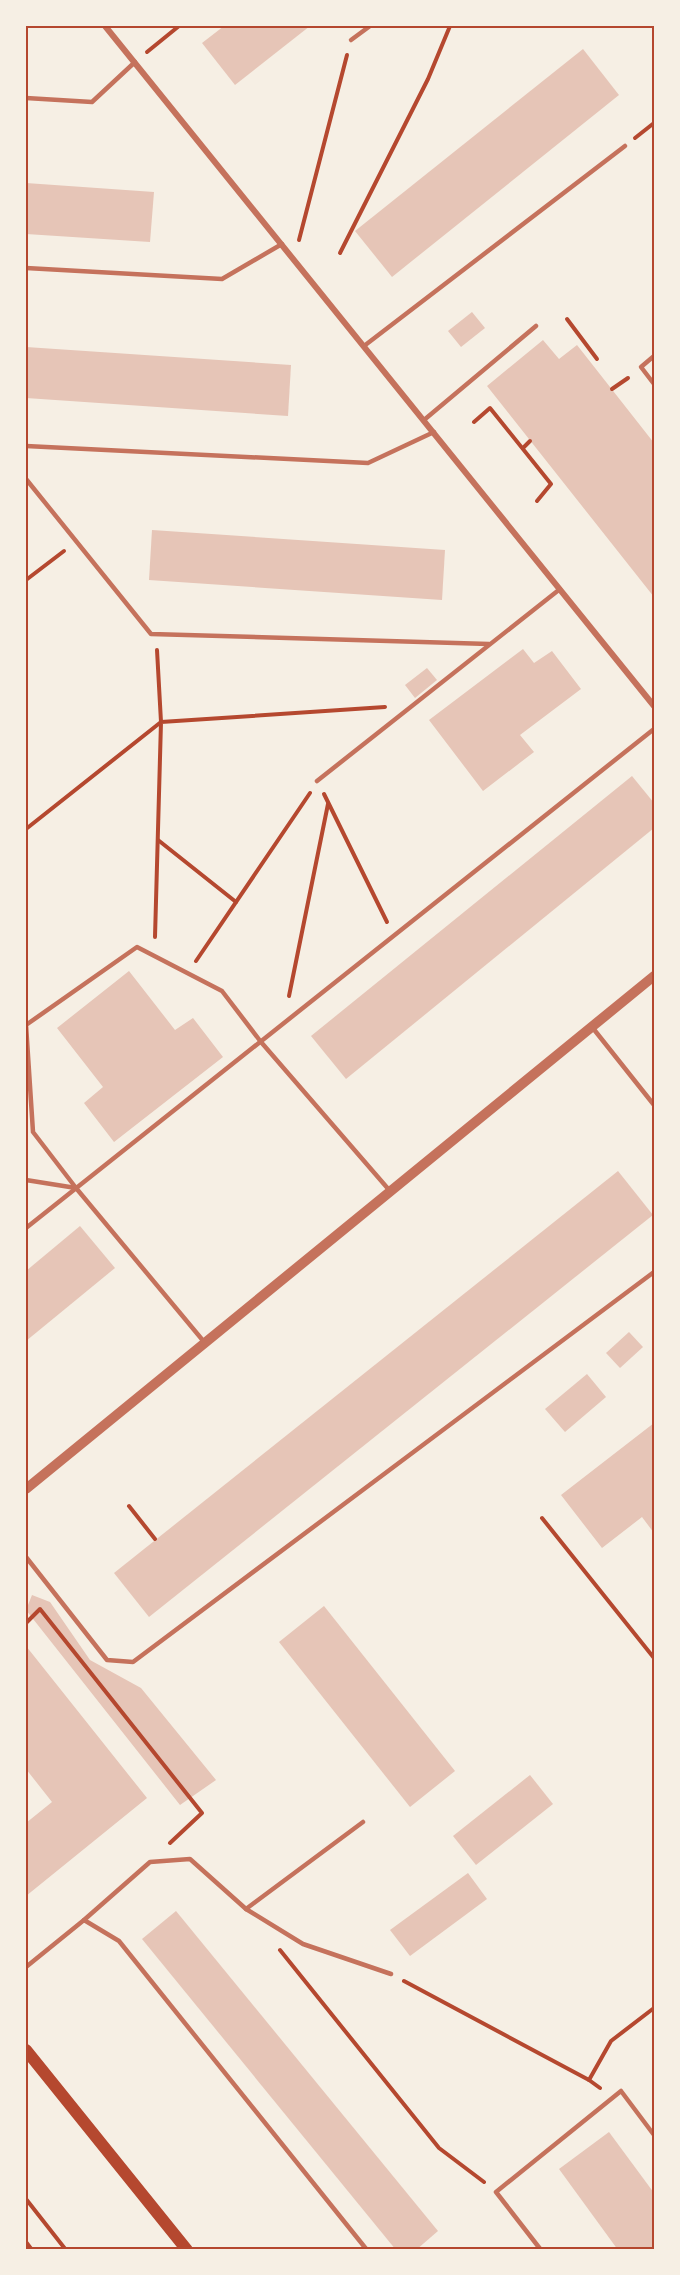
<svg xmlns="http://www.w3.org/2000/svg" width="680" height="2275" font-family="'Alegreya Sans',sans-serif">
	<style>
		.building { fill: #e6c5b7 }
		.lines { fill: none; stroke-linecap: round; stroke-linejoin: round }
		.path { stroke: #b5482f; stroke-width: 4 }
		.service { stroke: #c5725c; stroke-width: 4.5 }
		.minor { stroke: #c5725c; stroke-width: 6 }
		.tertiary { stroke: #c5725c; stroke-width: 10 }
		.secondary { stroke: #b5482f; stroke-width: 12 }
		.neatline { fill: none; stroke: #b5482f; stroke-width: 2 }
	</style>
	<rect width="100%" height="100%" fill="#f6efe4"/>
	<g class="building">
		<path d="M 224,26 L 310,26 L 235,85 L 202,43 Z"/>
		<path d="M 583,49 L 619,95 L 392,277 L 355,231 Z"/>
		<path d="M 26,183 L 154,192 L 150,242 L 26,234 Z"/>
		<path d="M 472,312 L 485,328 L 461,347 L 448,331 Z"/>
		<path d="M 543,340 L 559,359 L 577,345 L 654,443 L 654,597 L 487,386 Z"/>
		<path d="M 26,347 L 291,365 L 288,416 L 26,398 Z"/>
		<path d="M 152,530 L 445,550 L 442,600 L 149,580 Z"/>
		<path d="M 523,649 L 534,663 L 552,651 L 581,689 L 520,735 L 534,752 L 483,791 L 429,720 Z"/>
		<path d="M 427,668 L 437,680 L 415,698 L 405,685 Z"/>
		<path d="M 632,776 L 654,803 L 654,828 L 346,1079 L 311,1036 Z"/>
		<path d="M 129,971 L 175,1030 L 193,1018 L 223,1057 L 114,1142 L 84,1103 L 103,1087 L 57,1028 Z"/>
		<path d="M 618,1171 L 653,1215 L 149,1617 L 114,1573 Z"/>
		<path d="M 80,1226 L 115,1268 L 26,1341 L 26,1271 Z"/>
		<path d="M 629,1332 L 643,1347 L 620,1368 L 606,1353 Z"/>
		<path d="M 587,1374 L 606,1397 L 565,1432 L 545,1409 Z"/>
		<path d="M 654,1423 L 654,1533 L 642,1517 L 602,1548 L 561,1495 Z"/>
		<path d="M 32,1595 L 50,1602 L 90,1660 L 141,1688 L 216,1780 L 180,1805 L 26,1610 Z"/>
		<path d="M 324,1606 L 455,1771 L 410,1807 L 279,1642 Z"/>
		<path d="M 26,1646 L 147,1798 L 26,1896 L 26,1823 L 52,1802 L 26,1769 Z"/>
		<path d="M 530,1775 L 553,1804 L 476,1865 L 453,1836 Z"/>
		<path d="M 468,1873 L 487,1899 L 410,1956 L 390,1930 Z"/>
		<path d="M 176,1911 L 438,2231 L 416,2250 L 396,2250 L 142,1939 Z"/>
		<path d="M 609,2132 L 654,2193 L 654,2250 L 618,2250 L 559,2169 Z"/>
	</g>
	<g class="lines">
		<g class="path">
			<path d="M 147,52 L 179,26"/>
			<path d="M 635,138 L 654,123"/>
			<path d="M 299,240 L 347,55"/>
			<path d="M 340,253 L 428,79 L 450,26"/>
			<path d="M 567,319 L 597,359"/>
			<path d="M 612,389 L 628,378"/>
			<path d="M 474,422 L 490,408 L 551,484 L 537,501"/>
			<path d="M 523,448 L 530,441"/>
			<path d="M 26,580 L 64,551"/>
			<path d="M 324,794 L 387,922"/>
			<path d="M 26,829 L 161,722 L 157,650"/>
			<path d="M 158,840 L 236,902"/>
			<path d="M 155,937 L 161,722 L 385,707"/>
			<path d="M 196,961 L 310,793"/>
			<path d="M 289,996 L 328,804"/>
			<path d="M 129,1506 L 155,1539"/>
			<path d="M 542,1518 L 654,1658"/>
			<path d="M 26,1623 L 40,1609 L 202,1813 L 170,1843"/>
			<path d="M 280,1950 L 439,2148 L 484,2182"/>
			<path d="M 404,1981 L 589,2080 L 600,2088"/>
			<path d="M 589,2080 L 611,2041 L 654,2008"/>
			<path d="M 26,2199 L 66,2250"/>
			<path d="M 26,2242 L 32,2250"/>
		</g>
		<g class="service">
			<path d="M 351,40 L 370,26"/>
			<path d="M 26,98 L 92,102 L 135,62"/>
			<path d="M 26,268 L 222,279 L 282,244"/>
			<path d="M 364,346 L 625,146"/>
			<path d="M 654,356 L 641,367 L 654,384"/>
			<path d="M 424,420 L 536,326"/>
			<path d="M 26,446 L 368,463 L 434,432"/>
			<path d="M 26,479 L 151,634 L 489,644"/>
			<path d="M 317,781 L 560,589"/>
			<path d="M 592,1027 L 654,1105"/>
			<path d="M 26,1180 L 76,1188"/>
			<path d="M 26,1228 L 654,729"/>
			<path d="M 205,1343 L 76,1188 L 33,1132 L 26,1025 L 137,947 L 222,991 L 261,1042 L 390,1191"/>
			<path d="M 26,1557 L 107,1660 L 133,1662 L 654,1272"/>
			<path d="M 246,1909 L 363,1822"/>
			<path d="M 84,1920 L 150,1862 L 190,1859 L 246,1909 L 303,1944 L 391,1974"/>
			<path d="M 26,1967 L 84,1920 L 119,1941 L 367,2250"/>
			<path d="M 541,2250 L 496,2192 L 621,2091 L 654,2135"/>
		</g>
		<path class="minor" d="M 105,26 L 654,706"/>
		<path class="tertiary" d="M 26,1489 L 654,976"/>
		<path class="secondary" d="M 26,2050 L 187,2250"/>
	</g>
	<rect width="680" height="2275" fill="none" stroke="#f6efe4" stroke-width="54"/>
	<rect x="27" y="27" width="626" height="2221" class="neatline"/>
</svg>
